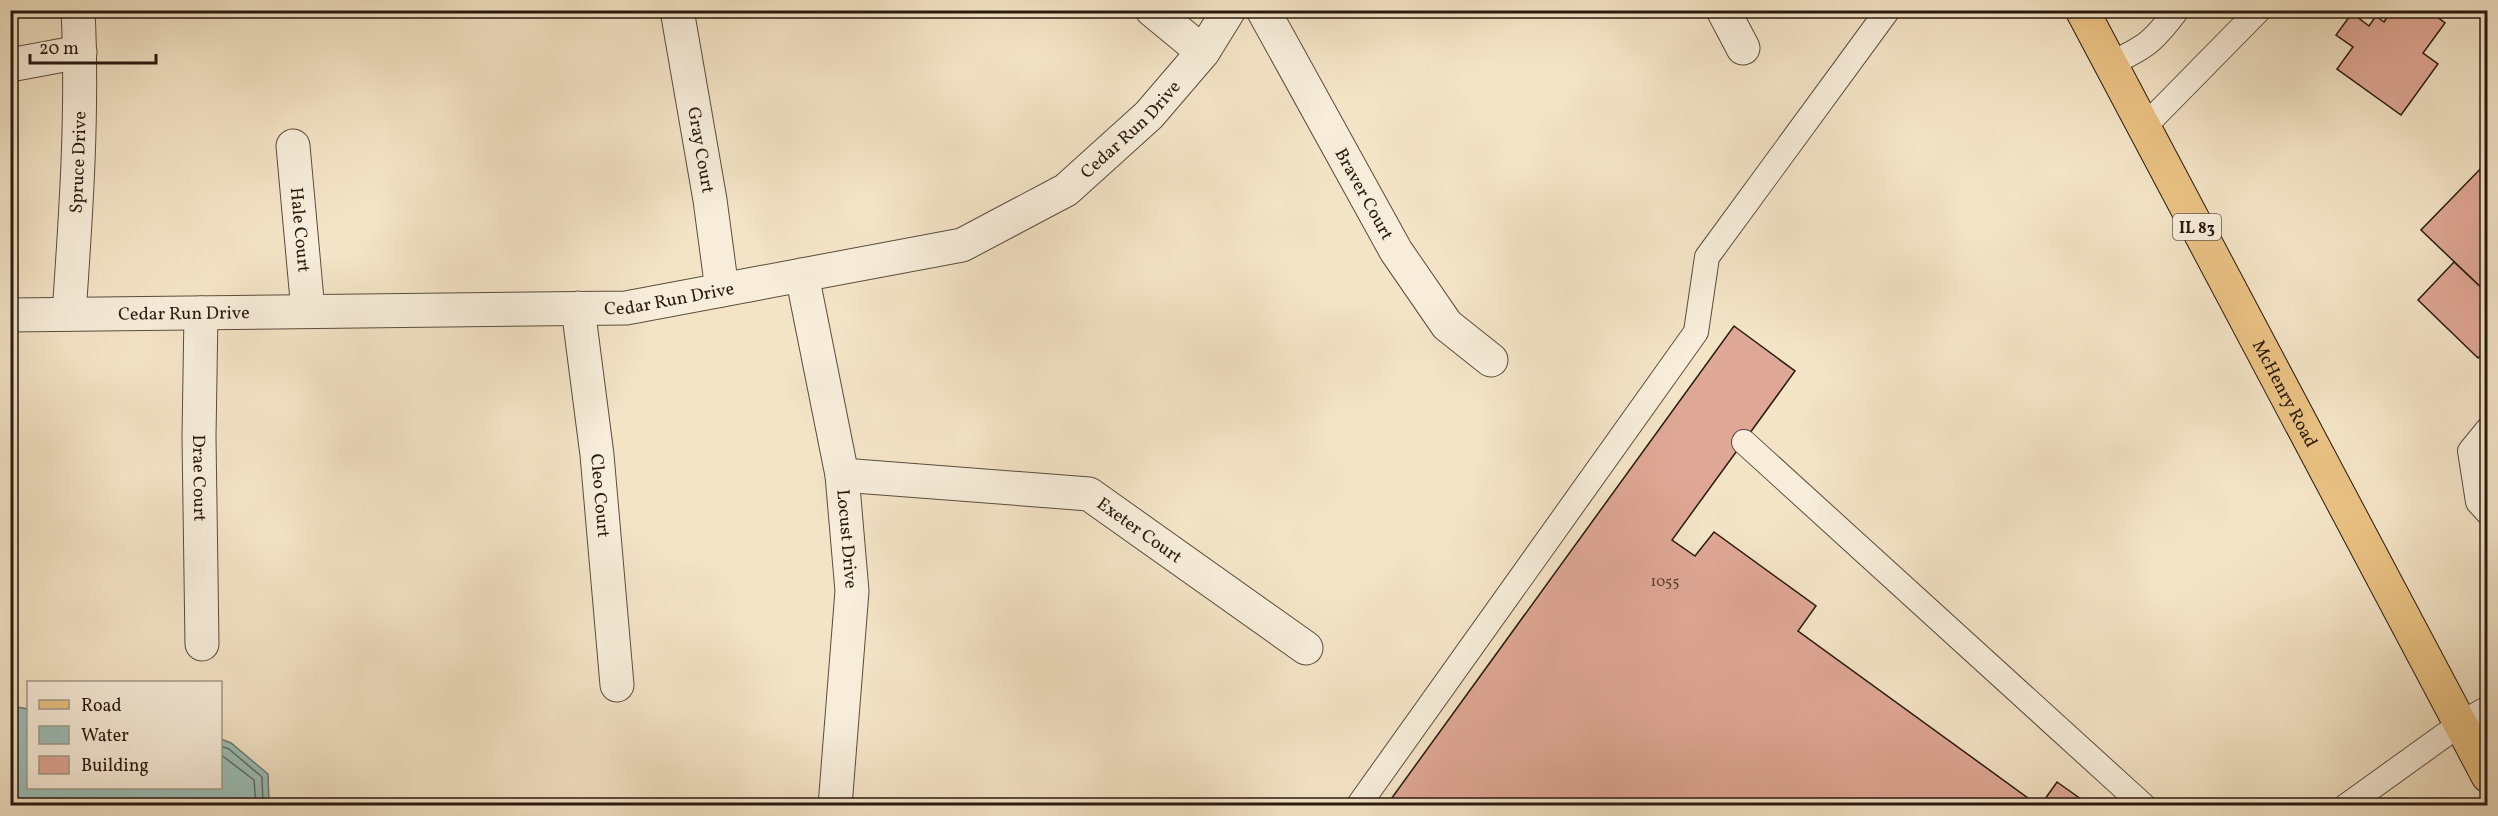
<svg xmlns="http://www.w3.org/2000/svg" width="2498" height="816" font-family="Vollkorn,serif">
	<style>
		.water { fill: #9bbeb7; stroke: #6d7c74; stroke-width: 1.5 }
		.lines { fill: none; stroke-linecap: round; stroke-linejoin: round }
		.shore { stroke: #626c63; stroke-width: 1.5 }
		.building { fill: #dfa795; stroke: #28190f; stroke-width: 1.5 }
		.lane-casing { stroke: #5b4c3d; stroke-width: 26 }
		.street-casing { stroke: #5b4c3d; stroke-width: 35 }
		.primary-casing { stroke: #28190f; stroke-width: 35 }
		.lane { stroke: #f7edda; stroke-width: 24 }
		.street { stroke: #f7edda; stroke-width: 33 }
		.primary { stroke: #eac283; stroke-width: 33 }
		.labels { text-anchor: middle; stroke-width: 4.5; stroke-linejoin: round; paint-order: stroke }
		.number-label { font-size: 15px; fill: #563c30 }
		.shield { fill: #f7edda; stroke: #66594c; stroke-width: 1.5 }
		.shield-label { font-size: 16px; font-weight: bold; fill: #28190f }
		.street-label { font-size: 18px; fill: #28190f; stroke: #f7edda }
	</style>
	<rect width="100%" height="100%" fill="#f3e4c6"/>
	<filter id="stains"><feTurbulence type="fractalNoise" baseFrequency=".00333" numOctaves="4"/><feColorMatrix values="0 0 0 0 .2 0 0 0 0 .09 0 0 0 0 .02 0 0 0 .5 -.17"/></filter>
	<radialGradient id="worn" r=".72"><stop offset=".6" stop-color="#630" stop-opacity="0"/><stop offset="1" stop-color="#630" stop-opacity=".3"/></radialGradient>
	<path class="water" d="M 11,706 L 28,709 L 28,788 L 220,788 L 221,739 L 231,743 L 268,774 L 269,805 L 11,805 Z"/>
	<g class="lines">
		<g class="shore">
			<path d="M 220,746 L 229,749 L 262,777 L 263,806"/>
			<path d="M 220,754 L 254,780 L 256,806"/>
		</g>
	</g>
	<g class="building">
		<path d="M 2392,10 L 2428,10 L 2445,23 L 2423,53 L 2438,64 L 2401,115 L 2337,69 L 2353,47 L 2336,35 L 2352,13 L 2369,26 L 2376,16 L 2384,22 Z"/>
		<path d="M 2488,161 L 2488,294 L 2421,230 Z"/>
		<path d="M 2454,262 L 2488,294 L 2488,349 L 2478,358 L 2418,300 Z"/>
		<path d="M 1734,326 L 1795,371 L 1672,540 L 1695,556 L 1714,532 L 1816,606 L 1798,631 L 2039,806 L 1386,806 Z"/>
		<path d="M 2057,782 L 2088,804 L 2086,806 L 2040,806 Z"/>
	</g>
	<g class="lines">
		<defs>
			<g id="lane">
				<path d="M 2110,64 C 2146,47 2153,42 2177,10"/>
				<path d="M 2144,127 L 2259,10"/>
				<path d="M 2488,429 L 2470,451 L 2478,502 L 2488,513"/>
				<path d="M 1744,442 L 2144,806"/>
				<path d="M 1358,806 L 1696,332 L 1707,257 L 1888,10"/>
				<path d="M 2346,806 L 2460,724 L 2488,708"/>
			</g>
			<g id="street">
				<path id="s1" d="M 677,10 L 710,200 L 722,290"/>
				<path d="M 1152,10 L 1203,52"/>
				<path id="s2" d="M 1263,10 L 1396,251 L 1447,325 L 1491,360"/>
				<path d="M 1723,10 L 1743,48"/>
				<path d="M 10,65 L 80,52"/>
				<path id="s3" d="M 293,146 L 308,311"/>
				<path id="s4" d="M 802,275 L 842,475 L 852,591 L 835,806"/>
				<path id="s5" d="M 578,308 L 597,455 L 617,685"/>
				<path id="s6" d="M 201,313 L 199,437 L 202,644"/>
				<path id="s7" d="M 69,314 C 76,214 83,111 78,10"/>
				<path id="s8" d="M 10,315 L 626,308 L 962,245 L 1066,190 L 1149,115 L 1203,52 L 1229,10"/>
				<path id="s9" d="M 842,475 L 1089,494 L 1306,648"/>
			</g>
			<g id="primary">
				<path id="s10" d="M 2082,10 L 2488,776"/>
			</g>
		</defs>
		<use href="#lane" class="lane-casing"/>
		<use href="#street" class="street-casing"/>
		<use href="#primary" class="primary-casing"/>
		<use href="#lane" class="lane"/>
		<use href="#street" class="street"/>
		<use href="#primary" class="primary"/>
	</g>
	<g class="labels">
		<g class="number-label">
			<text x="1665" y="586">1055</text>
		</g>
		<rect class="shield" x="2173" y="214" width="48" height="26" rx="4.5"/>
		<g class="shield-label">
			<text x="2197" y="233">IL 83</text>
		</g>
		<g class="street-label">
			<text dy="6" stroke="none"><textPath href="#s8" startOffset="1164">Cedar Run Drive</textPath></text>
			<text dy="6" stroke="none"><textPath href="#s1" startOffset="142">Gray Court</textPath></text>
			<text dy="6" stroke="none"><textPath href="#s7" startOffset="152">Spruce Drive</textPath></text>
			<text dy="6" stroke="none"><textPath href="#s2" startOffset="210">Braver Court</textPath></text>
			<text dy="6" stroke="none"><textPath href="#s3" startOffset="84">Hale Court</textPath></text>
			<text dy="6" stroke="none"><textPath href="#s8" startOffset="660">Cedar Run Drive</textPath></text>
			<text dy="6" stroke="none"><textPath href="#s8" startOffset="174">Cedar Run Drive</textPath></text>
			<text dy="6" stroke="none"><textPath href="#s10" startOffset="434">McHenry Road</textPath></text>
			<text dy="6" stroke="none"><textPath href="#s6" startOffset="165">Drae Court</textPath></text>
			<text dy="6" stroke="none"><textPath href="#s5" startOffset="189">Cleo Court</textPath></text>
			<text dy="6" stroke="none"><textPath href="#s9" startOffset="310">Exeter Court</textPath></text>
			<text dy="6" stroke="none"><textPath href="#s4" startOffset="268">Locust Drive</textPath></text>
		</g>
	</g>
	<rect width="2498" height="816" fill="none" stroke="#f3e4c6" stroke-width="36"/>
	<rect x="12" y="12" width="2474" height="792" fill="none" stroke="#28190f" stroke-width="3"/>
	<rect x="18" y="18" width="2462" height="780" fill="none" stroke="#28190f" stroke-width="1.5"/>
	<rect x="27" y="681" width="195" height="108" fill="#f7edda" stroke="#a49889" stroke-width="1.5"/>
	<rect x="39" y="700" width="30" height="9" fill="#eac283" stroke="#a49889" stroke-width="1.5"/>
	<text x="81" y="711" font-size="18" fill="#28190f">Road</text>
	<rect x="39" y="726" width="30" height="18" fill="#9bbeb7" stroke="#a49889" stroke-width="1.5"/>
	<text x="81" y="741" font-size="18" fill="#28190f">Water</text>
	<rect x="39" y="756" width="30" height="18" fill="#dfa795" stroke="#a49889" stroke-width="1.5"/>
	<text x="81" y="771" font-size="18" fill="#28190f">Building</text>
	<path d="M30 54v9h126v-9" fill="none" stroke="#28190f" stroke-width="3"/>
	<text x="39" y="54" font-size="18" fill="#28190f" stroke="#f7edda" stroke-width="4.5" paint-order="stroke">20 m</text>
	<rect width="100%" height="100%" filter="url(#stains)"/>
	<rect width="100%" height="100%" fill="url(#worn)"/>
</svg>
